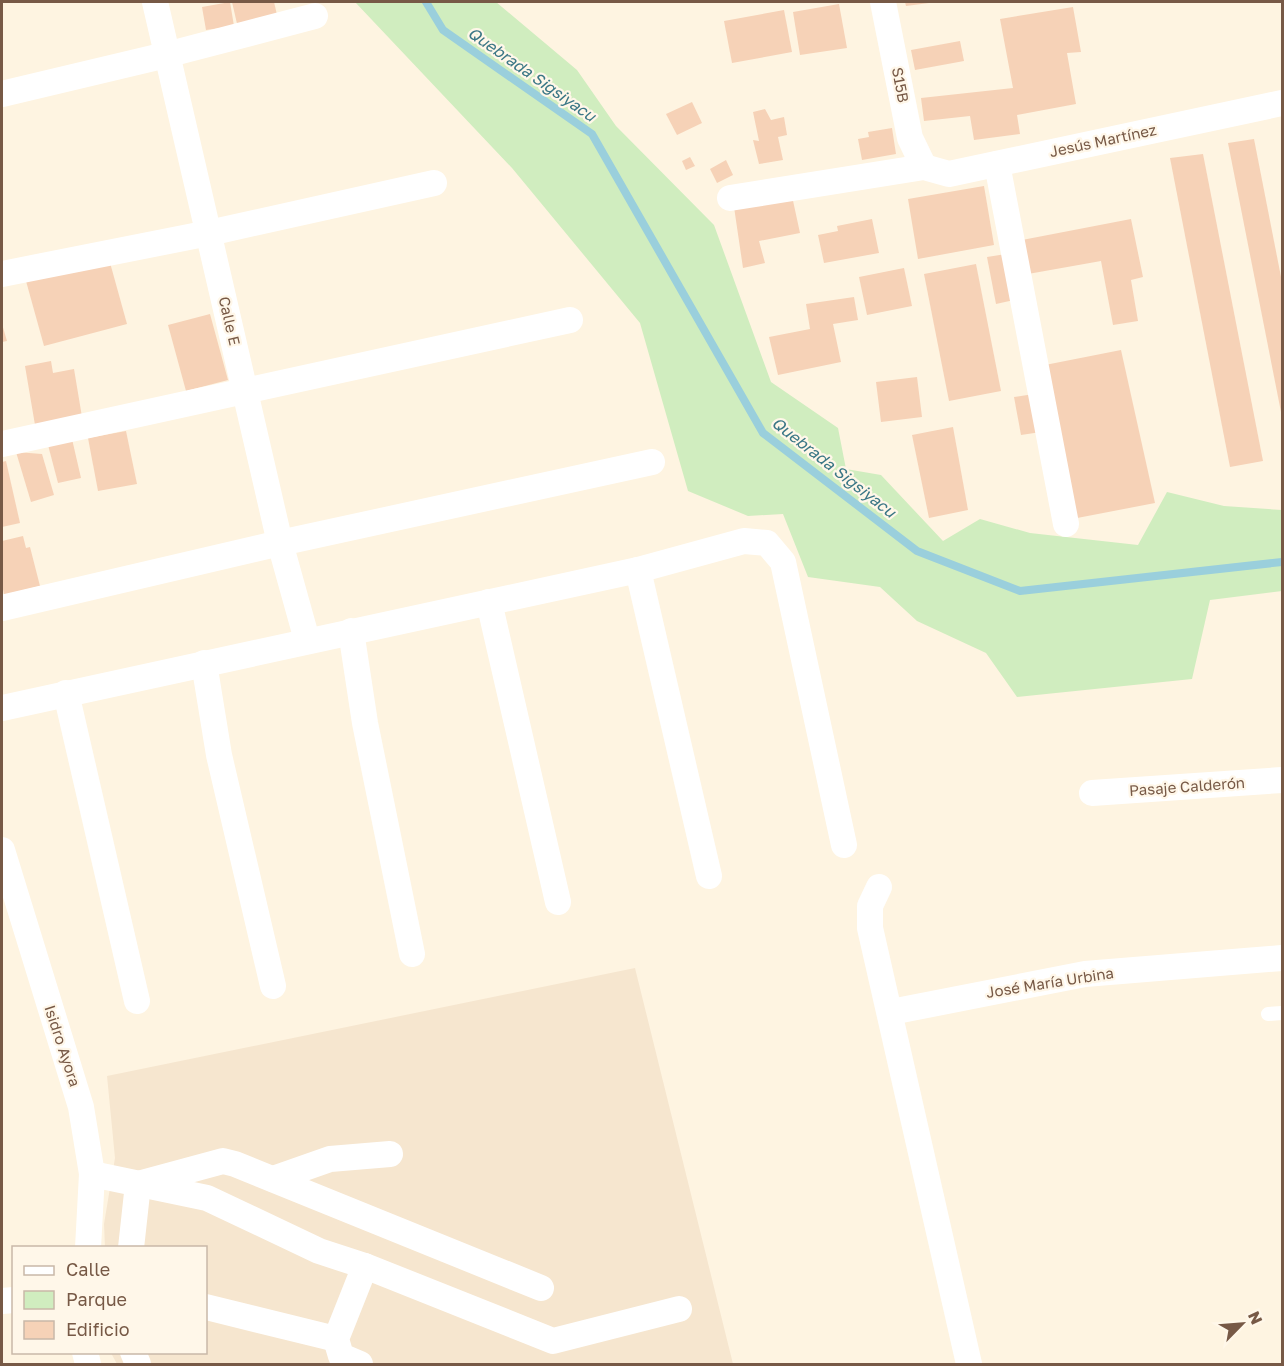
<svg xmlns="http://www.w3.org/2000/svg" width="1284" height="1366" font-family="'Golos Text',sans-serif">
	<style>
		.residential { fill: #f6e6cf }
		.green { fill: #d0edbf }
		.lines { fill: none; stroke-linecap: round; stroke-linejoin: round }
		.stream { stroke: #9acfdc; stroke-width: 8 }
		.building { fill: #f6d2b7 }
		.service { stroke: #fff; stroke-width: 14 }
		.minor { stroke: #fff; stroke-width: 26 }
		.labels { text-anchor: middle; stroke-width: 4.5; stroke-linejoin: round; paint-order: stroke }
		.street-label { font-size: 15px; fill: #775946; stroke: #fff7e9 }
		.water-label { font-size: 16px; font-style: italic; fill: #3b7786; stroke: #fff7e9 }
	</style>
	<rect width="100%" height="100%" fill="#fef4e1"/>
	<path class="residential" d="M 635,968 L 733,1364 L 117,1364 L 111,1353 L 206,1352 L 206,1248 L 105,1248 L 104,1224 L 115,1158 L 107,1076 Z"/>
	<path class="green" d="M 355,2 L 496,2 L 577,70 L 616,126 L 714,225 L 771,382 L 838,428 L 846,469 L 881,475 L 943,541 L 980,519 L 1030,533 L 1138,545 L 1167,492 L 1224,506 L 1282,510 L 1282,591 L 1210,600 L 1192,679 L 1017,697 L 986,653 L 917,621 L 880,587 L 808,577 L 783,514 L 748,516 L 688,491 L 640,323 L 512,168 Z"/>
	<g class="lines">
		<path class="stream" d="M 426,2 L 443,30 L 592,134 L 763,433 L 917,551 L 1020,591 L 1282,562"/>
	</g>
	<g class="building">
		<path d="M 230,2 L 234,26 L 206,30 L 202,7 Z"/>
		<path d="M 232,2 L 274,2 L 278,19 L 238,28 Z"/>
		<path d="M 905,2 L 929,2 L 929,3 L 906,6 Z"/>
		<path d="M 839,4 L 847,48 L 800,55 L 793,12 Z"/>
		<path d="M 1073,7 L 1081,52 L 1067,53 L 1076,104 L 1017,115 L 1020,134 L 974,140 L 970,116 L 924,121 L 921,98 L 1013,88 L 1000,19 Z"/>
		<path d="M 784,10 L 792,52 L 732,63 L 724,21 Z"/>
		<path d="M 960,41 L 964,61 L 915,70 L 911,50 Z"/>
		<path d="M 692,102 L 702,123 L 677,135 L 666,114 Z"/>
		<path d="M 765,109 L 771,120 L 784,117 L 787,135 L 778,137 L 783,160 L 759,164 L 753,140 L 759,141 L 753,112 Z"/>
		<path d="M 892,128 L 896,154 L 862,160 L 858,139 L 869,137 L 868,132 Z"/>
		<path d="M 1254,139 L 1282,282 L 1281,412 L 1228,143 Z"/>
		<path d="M 1203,154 L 1263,461 L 1230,467 L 1170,158 Z"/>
		<path d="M 690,157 L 695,166 L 686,170 L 682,161 Z"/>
		<path d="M 726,160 L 733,175 L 717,183 L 710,169 Z"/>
		<path d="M 984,186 L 994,245 L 918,259 L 908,199 Z"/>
		<path d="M 792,196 L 800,233 L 759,241 L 765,263 L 743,268 L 734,207 Z"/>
		<path d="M 872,219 L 879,253 L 824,263 L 818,235 L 838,231 L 837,226 Z"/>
		<path d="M 1131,219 L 1143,277 L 1131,280 L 1138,321 L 1113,325 L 1101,261 L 1028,274 L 1022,240 Z"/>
		<path d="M 1006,254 L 1014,300 L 996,304 L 987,257 Z"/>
		<path d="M 109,259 L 127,324 L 44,346 L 26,281 Z"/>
		<path d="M 976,264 L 1001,391 L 949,401 L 924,274 Z"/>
		<path d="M 904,268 L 912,306 L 867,315 L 859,277 Z"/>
		<path d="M 854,297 L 858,320 L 833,324 L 841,362 L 778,375 L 769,337 L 810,329 L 806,304 Z"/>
		<path d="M 210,314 L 228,380 L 186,391 L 168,325 Z"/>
		<path d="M 2,324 L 7,341 L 2,342 Z"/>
		<path d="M 1121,350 L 1155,503 L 1072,519 L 1045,365 Z"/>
		<path d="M 51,361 L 53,373 L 74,369 L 82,417 L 35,425 L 25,366 Z"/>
		<path d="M 917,377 L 922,417 L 881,422 L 876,382 Z"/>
		<path d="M 1034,394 L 1041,432 L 1021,435 L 1014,397 Z"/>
		<path d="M 953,427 L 968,510 L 929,518 L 912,435 Z"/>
		<path d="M 126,431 L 137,484 L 98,491 L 88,438 Z"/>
		<path d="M 72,439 L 81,478 L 58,483 L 48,445 Z"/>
		<path d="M 16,452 L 42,454 L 54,495 L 31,502 Z"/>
		<path d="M 6,461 L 20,523 L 2,527 L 2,462 Z"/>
		<path d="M 23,536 L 26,548 L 30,547 L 40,586 L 4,595 L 2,583 L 2,541 Z"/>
	</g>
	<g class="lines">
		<path class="service" d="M 1268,1014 L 1282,1013"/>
		<g class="minor">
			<path d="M 155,2 L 280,543 L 307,640"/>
			<path d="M 883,2 L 910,138 L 924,167"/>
			<path d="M 2,94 L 166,55 L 315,16"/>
			<path d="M 997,164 L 1066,524"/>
			<path d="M 730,198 L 924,167 L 949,174 L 1282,103"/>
			<path d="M 2,274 L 209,233 L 434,183"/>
			<path d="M 2,444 L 570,320"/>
			<path d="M 638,570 L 709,876"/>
			<path d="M 489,602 L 558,902"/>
			<path d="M 2,608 L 280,543 L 652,462"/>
			<path d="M 351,631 L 365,723 L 412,954"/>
			<path d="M 204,663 L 219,755 L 273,986"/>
			<path d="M 66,693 L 137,1001"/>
			<path d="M 2,708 L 638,570 L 744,541 L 767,543 L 783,562 L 844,845"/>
			<path d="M 1092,793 L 1282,780"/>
			<path d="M 2,850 L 81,1107 L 92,1174 L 88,1248"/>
			<path d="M 879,887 L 870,906 L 870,928 L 969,1364"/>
			<path d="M 891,1012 L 1085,974 L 1282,958"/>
			<path d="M 92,1174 L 207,1198 L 319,1251 L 365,1266 L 553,1341 L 679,1309"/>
			<path d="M 273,1179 L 330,1159 L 390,1154"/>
			<path d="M 131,1248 L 138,1184 L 223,1161 L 235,1164 L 541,1288"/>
			<path d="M 2,1301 L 14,1300"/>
			<path d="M 206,1307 L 336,1339"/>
			<path d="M 85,1352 L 88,1364"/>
			<path d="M 133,1352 L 138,1364"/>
			<path d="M 360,1364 L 341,1356 L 336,1339 L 365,1266"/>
		</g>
	</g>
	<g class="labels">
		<g class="street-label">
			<text transform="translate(900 85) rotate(79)" y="5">S15B</text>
			<text transform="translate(1103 141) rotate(-12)" y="5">Jesús Martínez</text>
			<text transform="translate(229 321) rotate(77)" y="5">Calle E</text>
			<text transform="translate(1187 787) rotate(-4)" y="5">Pasaje Calderón</text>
			<text transform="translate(1050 983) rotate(-9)" y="5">José María Urbina</text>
			<text transform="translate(62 1046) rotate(72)" y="5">Isidro Ayora</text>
		</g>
		<g class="water-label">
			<text transform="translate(532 74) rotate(35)" y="6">Quebrada Sigsiyacu</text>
			<text transform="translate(834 467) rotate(38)" y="6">Quebrada Sigsiyacu</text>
		</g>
	</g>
	<rect width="1284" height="1366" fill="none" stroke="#775946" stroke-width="6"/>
	<rect x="12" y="1246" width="195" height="108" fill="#fff7e9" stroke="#c9b8a8" stroke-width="1.5"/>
	<rect x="24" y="1266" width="30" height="9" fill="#ffffff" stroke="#c9b8a8" stroke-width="1.5"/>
	<text x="66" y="1276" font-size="18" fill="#775946">Calle</text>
	<rect x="24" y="1291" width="30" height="18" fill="#d0edbf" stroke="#c9b8a8" stroke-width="1.5"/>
	<text x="66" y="1306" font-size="18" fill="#775946">Parque</text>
	<rect x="24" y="1321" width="30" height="18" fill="#f6d2b7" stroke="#c9b8a8" stroke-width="1.5"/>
	<text x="66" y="1336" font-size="18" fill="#775946">Edificio</text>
	<g transform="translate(1242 1324) rotate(65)" stroke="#fff7e9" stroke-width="4.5" paint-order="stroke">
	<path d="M0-4.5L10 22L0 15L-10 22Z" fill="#775946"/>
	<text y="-9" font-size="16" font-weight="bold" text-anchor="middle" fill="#775946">N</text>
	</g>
</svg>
